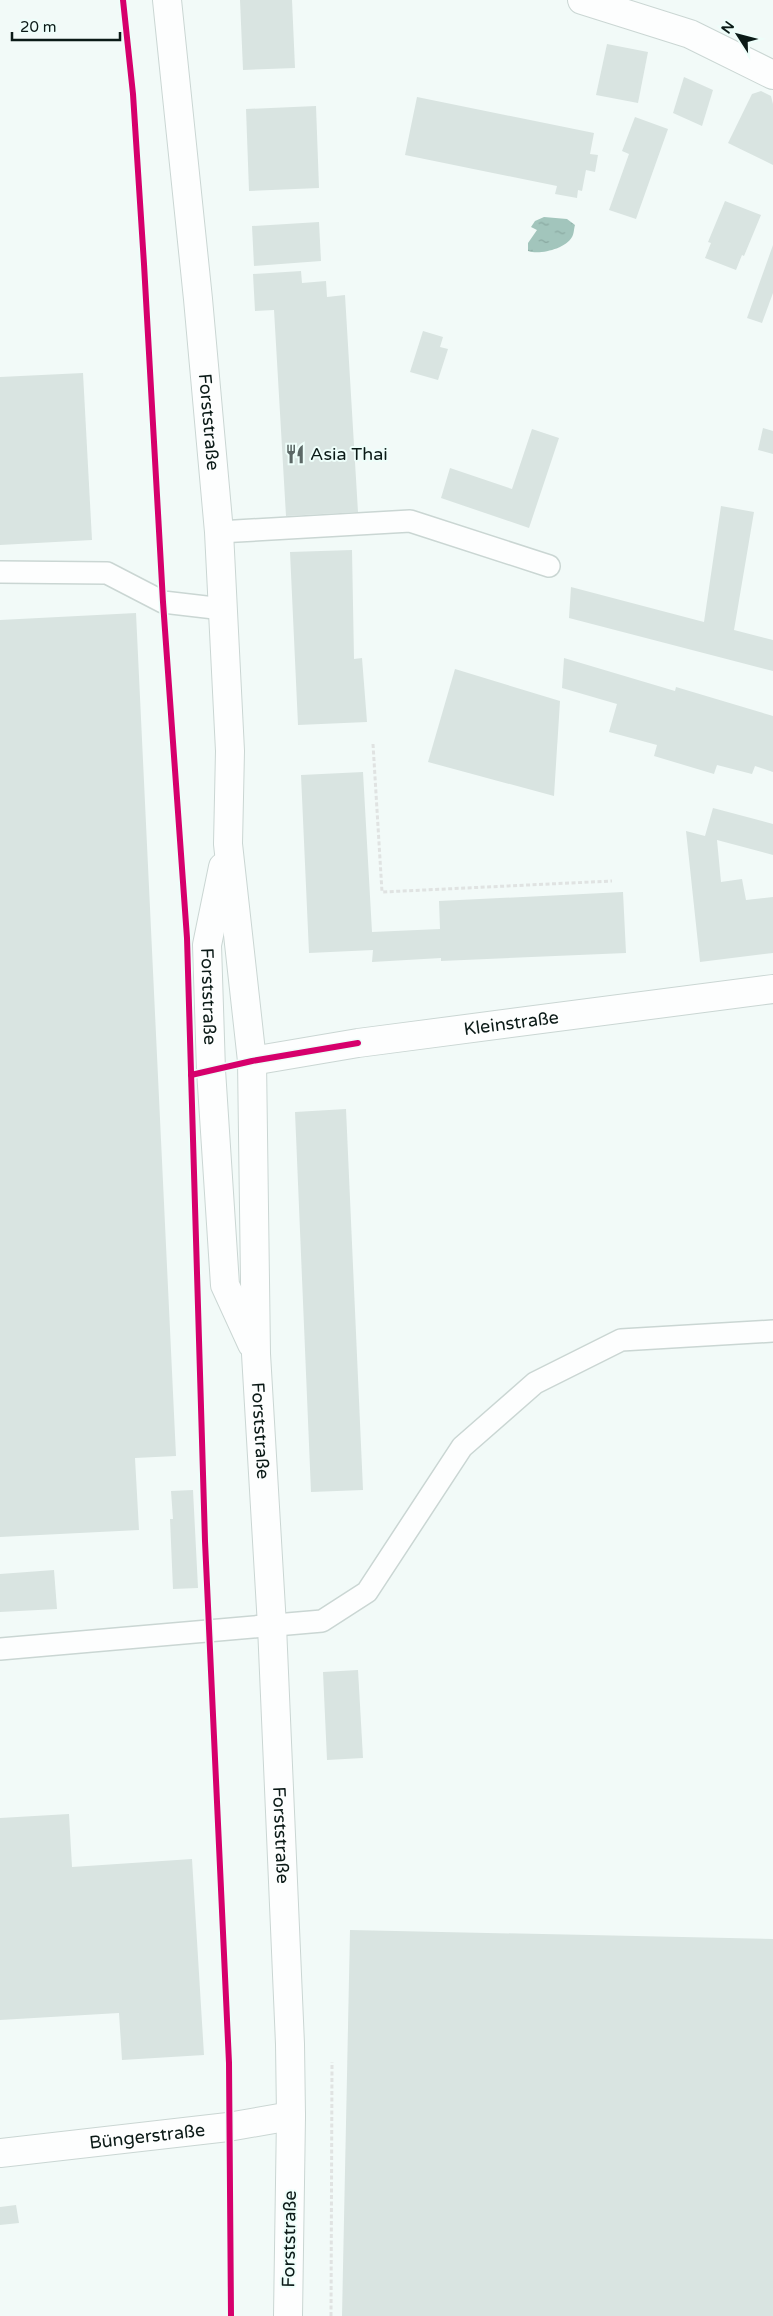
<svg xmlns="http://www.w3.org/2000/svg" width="773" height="2316" font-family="'Varela Round',sans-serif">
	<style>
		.water { fill: url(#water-ripples) }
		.building { fill: #d9e4e1 }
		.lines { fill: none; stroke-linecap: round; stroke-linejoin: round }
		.lane-casing { stroke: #cad6d3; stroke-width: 24 }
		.street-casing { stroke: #cad6d3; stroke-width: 30 }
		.secondary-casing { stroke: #cad6d3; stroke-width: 30 }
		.path { stroke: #e0e3e2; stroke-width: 3; stroke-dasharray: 4 2.5; stroke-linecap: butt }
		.lane { stroke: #fdfefe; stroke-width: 21 }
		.street { stroke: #fdfefe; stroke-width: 28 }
		.secondary { stroke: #fdfefe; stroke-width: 28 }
		.cycleway-casing { stroke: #eefefa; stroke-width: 9 }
		.cycleway { stroke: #d6006c; stroke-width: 6 }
		.labels { text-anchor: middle; stroke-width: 4; stroke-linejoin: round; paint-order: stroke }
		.street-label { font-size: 18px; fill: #0b1a17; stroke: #eefefa }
		.poi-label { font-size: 18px; fill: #0b1a17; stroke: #eefefa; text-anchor: start }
	</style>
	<defs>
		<pattern id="water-ripples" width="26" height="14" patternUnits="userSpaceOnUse" patternTransform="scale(1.25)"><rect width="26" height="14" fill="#a2c5bc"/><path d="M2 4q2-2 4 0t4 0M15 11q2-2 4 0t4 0" fill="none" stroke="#8aa9a1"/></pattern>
	</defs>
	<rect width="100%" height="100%" fill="#f2faf8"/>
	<path class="water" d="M 544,217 L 567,219 L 575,225 C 574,228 574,234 572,237 C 565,249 540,255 528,251 L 528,243 L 537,230 L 531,227 L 535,221 Z"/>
	<g class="building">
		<path d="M 240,0 L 292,0 L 295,68 L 243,70 Z"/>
		<path d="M 607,44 L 648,52 L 638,103 L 596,95 Z"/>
		<path d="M 684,77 L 713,90 L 702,126 L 673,113 Z"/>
		<path d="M 761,91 L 771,96 L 773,104 L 773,165 L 728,143 L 752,94 Z"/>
		<path d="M 417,97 L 594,133 L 590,154 L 598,155 L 595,172 L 586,170 L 582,191 L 578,190 L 577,198 L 555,194 L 557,186 L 405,155 Z"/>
		<path d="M 316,106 L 319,188 L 249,191 L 246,109 Z"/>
		<path d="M 635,117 L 668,129 L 636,219 L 609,210 L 629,154 L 622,151 Z"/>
		<path d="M 725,201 L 761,215 L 744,256 L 742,255 L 736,270 L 705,258 L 711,243 L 708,242 Z"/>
		<path d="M 319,222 L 321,261 L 254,266 L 252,226 Z"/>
		<path d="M 773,245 L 773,293 L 762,323 L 747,318 Z"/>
		<path d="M 301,271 L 302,283 L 326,281 L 327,297 L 345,295 L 358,512 L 286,516 L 274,310 L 255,311 L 253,274 Z"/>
		<path d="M 423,331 L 443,337 L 440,347 L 448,349 L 438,380 L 410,372 Z"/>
		<path d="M 83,373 L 92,540 L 0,545 L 0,377 Z"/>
		<path d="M 763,428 L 773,431 L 773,454 L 758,450 Z"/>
		<path d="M 532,429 L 559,438 L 529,528 L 441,498 L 450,468 L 512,489 Z"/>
		<path d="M 721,506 L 754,512 L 734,630 L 773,640 L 773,671 L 569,618 L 571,587 L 704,622 Z"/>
		<path d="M 352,550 L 354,659 L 362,658 L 367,722 L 298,725 L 290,552 Z"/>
		<path d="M 136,613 L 176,1456 L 135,1458 L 139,1530 L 0,1537 L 0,620 Z"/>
		<path d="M 564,658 L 675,691 L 676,687 L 773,716 L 773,772 L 755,766 L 752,774 L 717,765 L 714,774 L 654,756 L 657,745 L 609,732 L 617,704 L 562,688 Z"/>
		<path d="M 455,669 L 560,701 L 554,796 L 428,762 Z"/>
		<path d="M 363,772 L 372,932 L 440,929 L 439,901 L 623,892 L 626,953 L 441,961 L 441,958 L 372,962 L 373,950 L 309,953 L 301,775 Z"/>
		<path d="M 713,808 L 773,824 L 773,855 L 717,840 L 721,882 L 742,879 L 746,900 L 773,897 L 773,953 L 700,962 L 686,831 L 705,836 Z"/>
		<path d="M 346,1109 L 363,1490 L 311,1492 L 295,1112 Z"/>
		<path d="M 193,1490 L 198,1588 L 173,1589 L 170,1519 L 173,1519 L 171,1491 Z"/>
		<path d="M 54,1570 L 57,1609 L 0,1612 L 0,1574 Z"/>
		<path d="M 358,1670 L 363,1758 L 327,1760 L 323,1672 Z"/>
		<path d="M 69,1814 L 72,1867 L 192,1859 L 204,2055 L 122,2060 L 119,2013 L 0,2020 L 0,1818 Z"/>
		<path d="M 350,1930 L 773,1939 L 773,2316 L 342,2316 Z"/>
		<path d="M 16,2205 L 19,2223 L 0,2225 L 0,2207 Z"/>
	</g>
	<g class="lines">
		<defs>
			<g id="lane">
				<path d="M 219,532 L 410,521 L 549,566"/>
				<path d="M 0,572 L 107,573 L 163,602 L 223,609"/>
				<path d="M 0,1649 L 322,1621 L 367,1592 L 462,1447 L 535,1383 L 621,1340 L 773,1331"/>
			</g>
			<g id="street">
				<path d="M 582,0 L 690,34 L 773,75"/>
				<path id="s1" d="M 252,1061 L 358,1043 L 773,989"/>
				<path id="s2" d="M 0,2153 L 228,2127 L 291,2116"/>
			</g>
			<g id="secondary">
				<path id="s3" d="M 167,0 L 198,299 L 219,532 L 230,751 L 228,844 L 252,1061 L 256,1354 L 272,1626 L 290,2044 L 291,2116 L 288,2316"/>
				<path id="s4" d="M 223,867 L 207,945 L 211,1070 L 225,1285 L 252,1344"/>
			</g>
		</defs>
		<use href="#lane" class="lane-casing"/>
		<use href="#street" class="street-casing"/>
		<use href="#secondary" class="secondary-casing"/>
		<g class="path">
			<path d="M 373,744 L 382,892 L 612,881"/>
			<path d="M 331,2316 L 332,2062"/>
		</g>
		<use href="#lane" class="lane"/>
		<use href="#street" class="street"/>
		<use href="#secondary" class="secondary"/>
		<defs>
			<g id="cycleway">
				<path d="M 123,0 L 133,94 L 144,264 L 163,602 L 187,938 L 205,1541 L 229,2063 L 231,2316"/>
				<path d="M 191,1075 L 252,1061 L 358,1043"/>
			</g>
		</defs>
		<use href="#cycleway" class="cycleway-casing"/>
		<use href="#cycleway" class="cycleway"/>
	</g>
	<defs>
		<symbol id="restaurant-bare" viewBox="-9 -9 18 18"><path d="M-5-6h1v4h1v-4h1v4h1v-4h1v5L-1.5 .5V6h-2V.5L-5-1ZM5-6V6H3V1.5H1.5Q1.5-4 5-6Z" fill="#5c6866" stroke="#eefefa" stroke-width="2.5" paint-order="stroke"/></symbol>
	</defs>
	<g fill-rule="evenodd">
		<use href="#restaurant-bare" x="281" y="440" width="28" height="28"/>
	</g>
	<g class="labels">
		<g class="street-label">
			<text dy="6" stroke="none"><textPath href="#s3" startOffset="424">Forststraße</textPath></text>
			<text dy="6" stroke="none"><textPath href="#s4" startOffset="131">Forststraße</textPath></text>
			<text dy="6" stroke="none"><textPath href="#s1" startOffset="262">Kleinstraße</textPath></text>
			<text dy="6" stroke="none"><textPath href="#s3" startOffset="1435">Forststraße</textPath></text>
			<text dy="6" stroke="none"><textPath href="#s3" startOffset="1840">Forststraße</textPath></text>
			<text dy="6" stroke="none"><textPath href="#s2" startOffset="148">Büngerstraße</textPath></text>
			<text transform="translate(289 2239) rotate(-89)" y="6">Forststraße</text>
		</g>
		<g class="poi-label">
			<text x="310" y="460">Asia Thai</text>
		</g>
	</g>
	<g transform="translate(738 35) rotate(306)" stroke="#eefefa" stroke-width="4" paint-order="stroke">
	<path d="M0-4L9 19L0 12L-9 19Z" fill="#0b1a17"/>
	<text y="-8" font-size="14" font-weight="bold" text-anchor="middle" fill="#0b1a17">N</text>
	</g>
	<path d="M12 32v8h108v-8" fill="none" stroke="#0b1a17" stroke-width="2.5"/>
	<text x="20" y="32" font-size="15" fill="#0b1a17" stroke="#eefefa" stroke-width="4" paint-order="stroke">20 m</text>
</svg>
